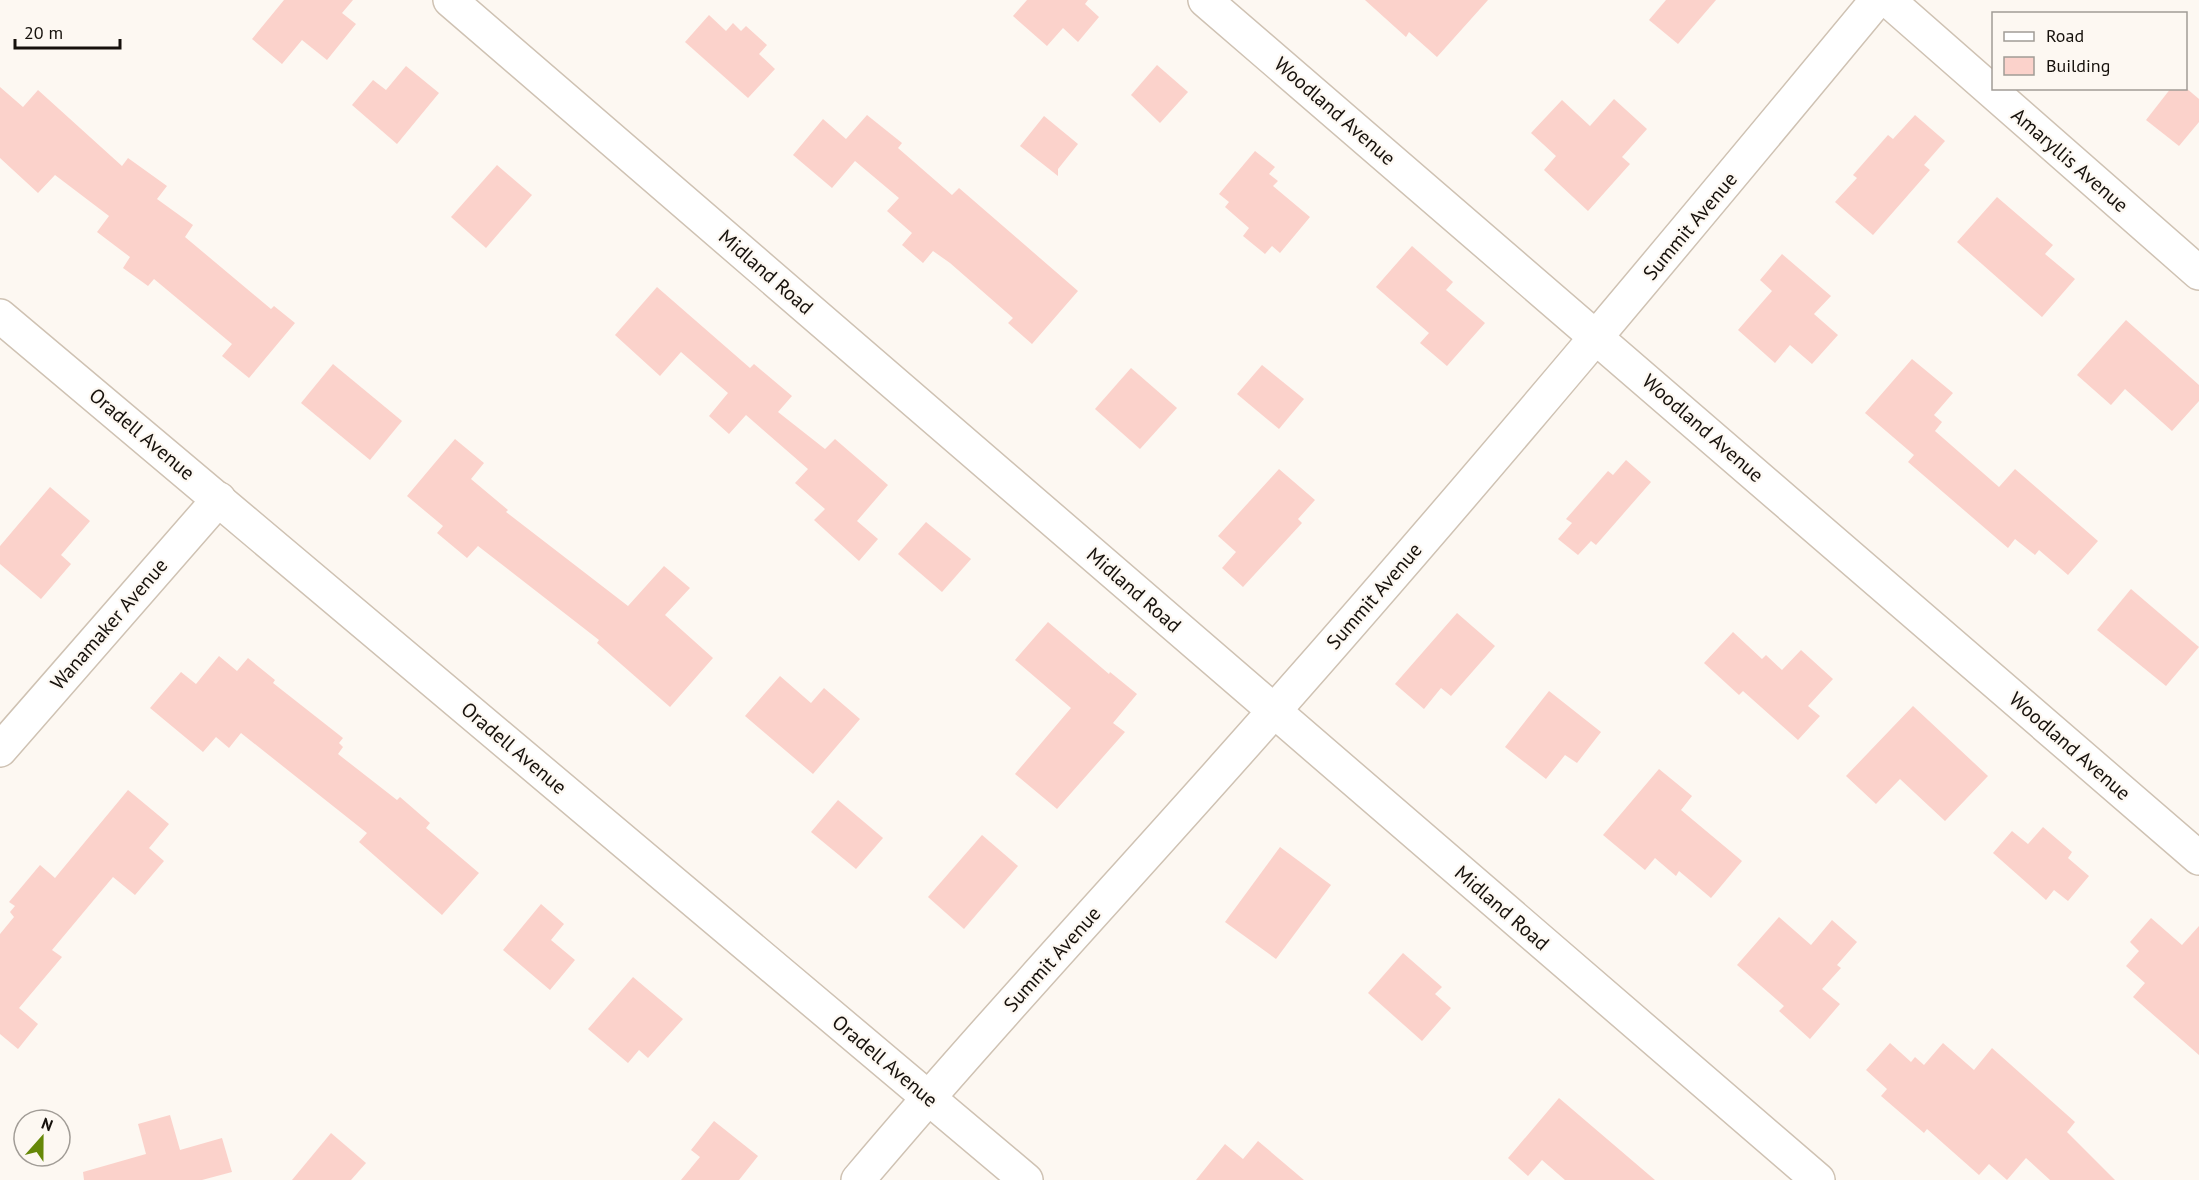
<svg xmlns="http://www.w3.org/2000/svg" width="2199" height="1180" font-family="'PT Sans',sans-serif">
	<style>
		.building { fill: #fbd2cb }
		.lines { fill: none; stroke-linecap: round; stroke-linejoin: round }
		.street-casing { stroke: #cfc2b3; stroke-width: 36 }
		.primary-casing { stroke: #cfc2b3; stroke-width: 36 }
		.street { stroke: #fff; stroke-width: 33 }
		.primary { stroke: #fff; stroke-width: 33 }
		.labels { text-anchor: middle; stroke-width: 4.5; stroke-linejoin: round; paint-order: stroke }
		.street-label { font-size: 20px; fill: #16110c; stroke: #fdf8f2 }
	</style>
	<rect width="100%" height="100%" fill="#fdf8f2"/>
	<g class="building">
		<path d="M 284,0 L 353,0 L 342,13 L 356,24 L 327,60 L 302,40 L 282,64 L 252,39 Z"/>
		<path d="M 1027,0 L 1088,0 L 1085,4 L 1099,17 L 1078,42 L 1063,28 L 1047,46 L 1013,16 Z"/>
		<path d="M 1365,0 L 1488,0 L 1437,57 L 1409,32 L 1406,37 Z"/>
		<path d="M 1666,0 L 1716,0 L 1678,44 L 1649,20 Z"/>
		<path d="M 709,15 L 726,31 L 733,23 L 741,31 L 746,26 L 767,45 L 759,54 L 775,69 L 748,98 L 685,42 Z"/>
		<path d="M 1157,65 L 1188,92 L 1160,123 L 1131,95 Z"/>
		<path d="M 406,66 L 439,93 L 397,144 L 352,105 L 373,80 L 386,90 Z"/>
		<path d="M 0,87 L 23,107 L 38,90 L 122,166 L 128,158 L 167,186 L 157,199 L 193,225 L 185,237 L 271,309 L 274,306 L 295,323 L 249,378 L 222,356 L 232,344 L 154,279 L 148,286 L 123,268 L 130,257 L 97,232 L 109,216 L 55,175 L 38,193 L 0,158 Z"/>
		<path d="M 2171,88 L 2186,88 L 2199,99 L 2199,122 L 2179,146 L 2146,120 Z"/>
		<path d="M 1614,99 L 1647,129 L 1622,157 L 1630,164 L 1588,211 L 1544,170 L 1556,156 L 1531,133 L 1562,100 L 1590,126 Z"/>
		<path d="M 867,115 L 902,143 L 898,148 L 952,195 L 959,188 L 1078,291 L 1032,344 L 1008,323 L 1013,318 L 950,263 L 933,251 L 923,263 L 902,245 L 912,233 L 887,211 L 899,198 L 855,161 L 832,188 L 793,155 L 823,119 L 846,139 Z"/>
		<path d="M 1915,115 L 1945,141 L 1924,165 L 1930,170 L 1873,235 L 1835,202 L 1857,178 L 1853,175 L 1888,135 L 1893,139 Z"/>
		<path d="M 1044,116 L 1078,144 L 1058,169 L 1058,176 L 1020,146 Z"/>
		<path d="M 1255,151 L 1275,167 L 1269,174 L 1278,181 L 1273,186 L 1310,217 L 1280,253 L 1272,246 L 1265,254 L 1243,236 L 1249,228 L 1225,207 L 1229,202 L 1219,194 Z"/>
		<path d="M 497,165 L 532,195 L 486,248 L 451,217 Z"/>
		<path d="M 1997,197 L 2053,245 L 2045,254 L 2075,279 L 2042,317 L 1957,242 Z"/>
		<path d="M 1412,246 L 1453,282 L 1446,290 L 1485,323 L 1447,366 L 1420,343 L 1429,333 L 1376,287 Z"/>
		<path d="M 1782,254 L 1831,296 L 1814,314 L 1838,335 L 1812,364 L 1790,345 L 1775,363 L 1738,330 L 1772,291 L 1760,280 Z"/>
		<path d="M 657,287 L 750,368 L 754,364 L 792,396 L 778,412 L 825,449 L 835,439 L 888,485 L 857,521 L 878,539 L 859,561 L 814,520 L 825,509 L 795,483 L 808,469 L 746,415 L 729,434 L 709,416 L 728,393 L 681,352 L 660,376 L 615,335 Z"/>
		<path d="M 2126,320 L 2199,385 L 2199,401 L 2172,431 L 2125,389 L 2111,405 L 2077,375 Z"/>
		<path d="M 1912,359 L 1953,393 L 1934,415 L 1942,422 L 1935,431 L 1999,487 L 2015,469 L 2098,541 L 2068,575 L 2039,550 L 2035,555 L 2015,539 L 2008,548 L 1908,462 L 1914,455 L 1865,413 Z"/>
		<path d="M 333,364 L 402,421 L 370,460 L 301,403 Z"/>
		<path d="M 1262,365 L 1304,399 L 1279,429 L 1237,394 Z"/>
		<path d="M 1131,368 L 1177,408 L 1140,449 L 1095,409 Z"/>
		<path d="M 455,439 L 484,463 L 471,479 L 508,510 L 506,512 L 628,606 L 664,566 L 690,588 L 665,615 L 713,658 L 670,707 L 597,643 L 599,640 L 478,546 L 467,558 L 437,533 L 443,526 L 407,496 Z"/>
		<path d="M 1626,460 L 1651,482 L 1596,545 L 1591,541 L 1578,555 L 1558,539 L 1572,523 L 1566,519 L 1608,471 L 1613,475 Z"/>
		<path d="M 1279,469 L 1315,500 L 1298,519 L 1302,523 L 1243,587 L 1222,568 L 1236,552 L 1218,536 Z"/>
		<path d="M 50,487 L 90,521 L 61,555 L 71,564 L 41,599 L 0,564 L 0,546 Z"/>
		<path d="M 926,522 L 971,559 L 942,592 L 898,554 Z"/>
		<path d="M 2131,589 L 2199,647 L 2166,686 L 2097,630 Z"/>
		<path d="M 1457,613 L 1495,646 L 1451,696 L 1441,688 L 1424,709 L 1395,684 Z"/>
		<path d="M 1048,622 L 1109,674 L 1110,672 L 1137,694 L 1113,723 L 1125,732 L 1057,809 L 1015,774 L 1071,708 L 1015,660 Z"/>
		<path d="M 1733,632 L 1762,659 L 1766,655 L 1782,670 L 1801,650 L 1833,679 L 1808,706 L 1820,716 L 1798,740 L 1743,691 L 1739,695 L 1704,663 Z"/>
		<path d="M 219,656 L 237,671 L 248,658 L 275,680 L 273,683 L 343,738 L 339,743 L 343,747 L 338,754 L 397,800 L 400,797 L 430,823 L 426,828 L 479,873 L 442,915 L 359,842 L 367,833 L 241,733 L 229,748 L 216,737 L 203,752 L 150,708 L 181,672 L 196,684 Z"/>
		<path d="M 780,676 L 811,703 L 824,688 L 860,719 L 813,774 L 745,716 Z"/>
		<path d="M 1549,691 L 1601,732 L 1577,763 L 1565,755 L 1546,779 L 1505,747 Z"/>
		<path d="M 1913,706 L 1988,776 L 1945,821 L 1900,779 L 1876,804 L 1846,776 Z"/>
		<path d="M 1659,769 L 1692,796 L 1681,810 L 1742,861 L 1711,898 L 1679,871 L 1676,876 L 1655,858 L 1645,870 L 1603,835 Z"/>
		<path d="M 128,790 L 169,824 L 149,848 L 164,861 L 135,895 L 113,877 L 52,950 L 62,957 L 19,1008 L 38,1024 L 18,1049 L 0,1034 L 0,934 L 14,917 L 10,912 L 15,906 L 9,902 L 40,865 L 55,878 Z"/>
		<path d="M 838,800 L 883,838 L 856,869 L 811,832 Z"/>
		<path d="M 2043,827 L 2072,852 L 2068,858 L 2089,876 L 2068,901 L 2054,890 L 2046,900 L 1993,853 L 2012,831 L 2028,844 Z"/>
		<path d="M 982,835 L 1018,866 L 964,929 L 928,897 Z"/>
		<path d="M 1280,847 L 1331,885 L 1276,959 L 1225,922 Z"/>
		<path d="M 541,904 L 564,924 L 551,940 L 575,960 L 550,990 L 503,950 Z"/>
		<path d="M 1779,917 L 1811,945 L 1832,920 L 1857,942 L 1837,965 L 1841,968 L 1822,989 L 1840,1004 L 1810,1039 L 1779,1011 L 1784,1006 L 1737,965 Z"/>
		<path d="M 2151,918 L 2182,945 L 2199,926 L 2199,1055 L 2133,997 L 2145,983 L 2126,966 L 2139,951 L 2130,942 Z"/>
		<path d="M 1403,953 L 1442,987 L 1435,994 L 1451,1008 L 1422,1041 L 1368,993 Z"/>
		<path d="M 633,977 L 683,1019 L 648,1058 L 639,1050 L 628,1063 L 588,1029 Z"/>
		<path d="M 1890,1043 L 1911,1062 L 1915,1057 L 1924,1065 L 1943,1043 L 1974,1070 L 1992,1048 L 2075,1122 L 2067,1132 L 2115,1180 L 2050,1180 L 2026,1158 L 2007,1180 L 1989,1164 L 1979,1175 L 1927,1129 L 1924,1133 L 1881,1096 L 1887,1089 L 1866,1070 Z"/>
		<path d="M 1559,1098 L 1655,1180 L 1565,1180 L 1542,1160 L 1528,1176 L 1508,1158 Z"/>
		<path d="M 170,1115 L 180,1150 L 222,1138 L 232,1172 L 202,1180 L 84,1180 L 83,1172 L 146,1154 L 138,1124 Z"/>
		<path d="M 714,1121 L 758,1156 L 739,1180 L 681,1180 L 700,1157 L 691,1150 Z"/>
		<path d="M 331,1133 L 366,1163 L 351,1180 L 292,1180 Z"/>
		<path d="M 1258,1141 L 1304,1180 L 1196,1180 L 1225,1144 L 1243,1159 Z"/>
	</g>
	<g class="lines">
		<defs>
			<g id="street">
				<path d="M 450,0 L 1818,1180"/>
				<path d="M 1205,0 L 2199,858"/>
				<path d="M 1888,0 L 2199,273"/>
				<path d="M 0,750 L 219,499"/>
				<path d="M 858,1180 C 993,1020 1136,868 1274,711 C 1480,478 1679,239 1877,0"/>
			</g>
			<path id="primary" d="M 0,316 L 1026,1180"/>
		</defs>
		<use href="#street" class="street-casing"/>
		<use href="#primary" class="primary-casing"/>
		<use href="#street" class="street"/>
		<use href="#primary" class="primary"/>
	</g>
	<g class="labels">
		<g class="street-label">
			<text transform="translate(1335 111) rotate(41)" y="7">Woodland Avenue</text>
			<text transform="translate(2070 160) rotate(41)" y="7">Amaryllis Avenue</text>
			<text transform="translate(1690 226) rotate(-50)" y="7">Summit Avenue</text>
			<text transform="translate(766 272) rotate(41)" y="7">Midland Road</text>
			<text transform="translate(1703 428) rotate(41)" y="7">Woodland Avenue</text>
			<text transform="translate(142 434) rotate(40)" y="7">Oradell Avenue</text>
			<text transform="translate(1134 590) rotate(41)" y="7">Midland Road</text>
			<text transform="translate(1374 596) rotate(-49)" y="7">Summit Avenue</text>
			<text transform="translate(109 624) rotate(-49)" y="7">Wanamaker Avenue</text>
			<text transform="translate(2070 746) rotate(41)" y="7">Woodland Avenue</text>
			<text transform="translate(514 748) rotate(40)" y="7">Oradell Avenue</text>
			<text transform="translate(1502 908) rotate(41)" y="7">Midland Road</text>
			<text transform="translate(1052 959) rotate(-48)" y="7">Summit Avenue</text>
			<text transform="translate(885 1061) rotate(40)" y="7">Oradell Avenue</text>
		</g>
	</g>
	<rect x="1992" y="12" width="195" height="78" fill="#fdf8f2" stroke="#a19c96" stroke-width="1.5"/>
	<rect x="2004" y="32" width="30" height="9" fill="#ffffff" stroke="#a19c96" stroke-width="1.5"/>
	<text x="2046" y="42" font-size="18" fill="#16110c">Road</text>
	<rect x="2004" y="57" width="30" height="18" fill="#fbd2cb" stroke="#a19c96" stroke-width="1.5"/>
	<text x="2046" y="72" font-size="18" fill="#16110c">Building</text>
	<g transform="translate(42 1138) rotate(21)"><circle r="28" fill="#fdf8f2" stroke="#a19c96" stroke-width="1.5"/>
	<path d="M0-4.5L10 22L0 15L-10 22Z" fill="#668808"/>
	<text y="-9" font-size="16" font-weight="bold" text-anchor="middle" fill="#16110c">N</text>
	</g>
	<path d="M15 39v9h105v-9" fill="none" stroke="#16110c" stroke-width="3"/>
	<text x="24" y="39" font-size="18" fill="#16110c" stroke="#fdf8f2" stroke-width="4.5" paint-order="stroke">20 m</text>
</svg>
